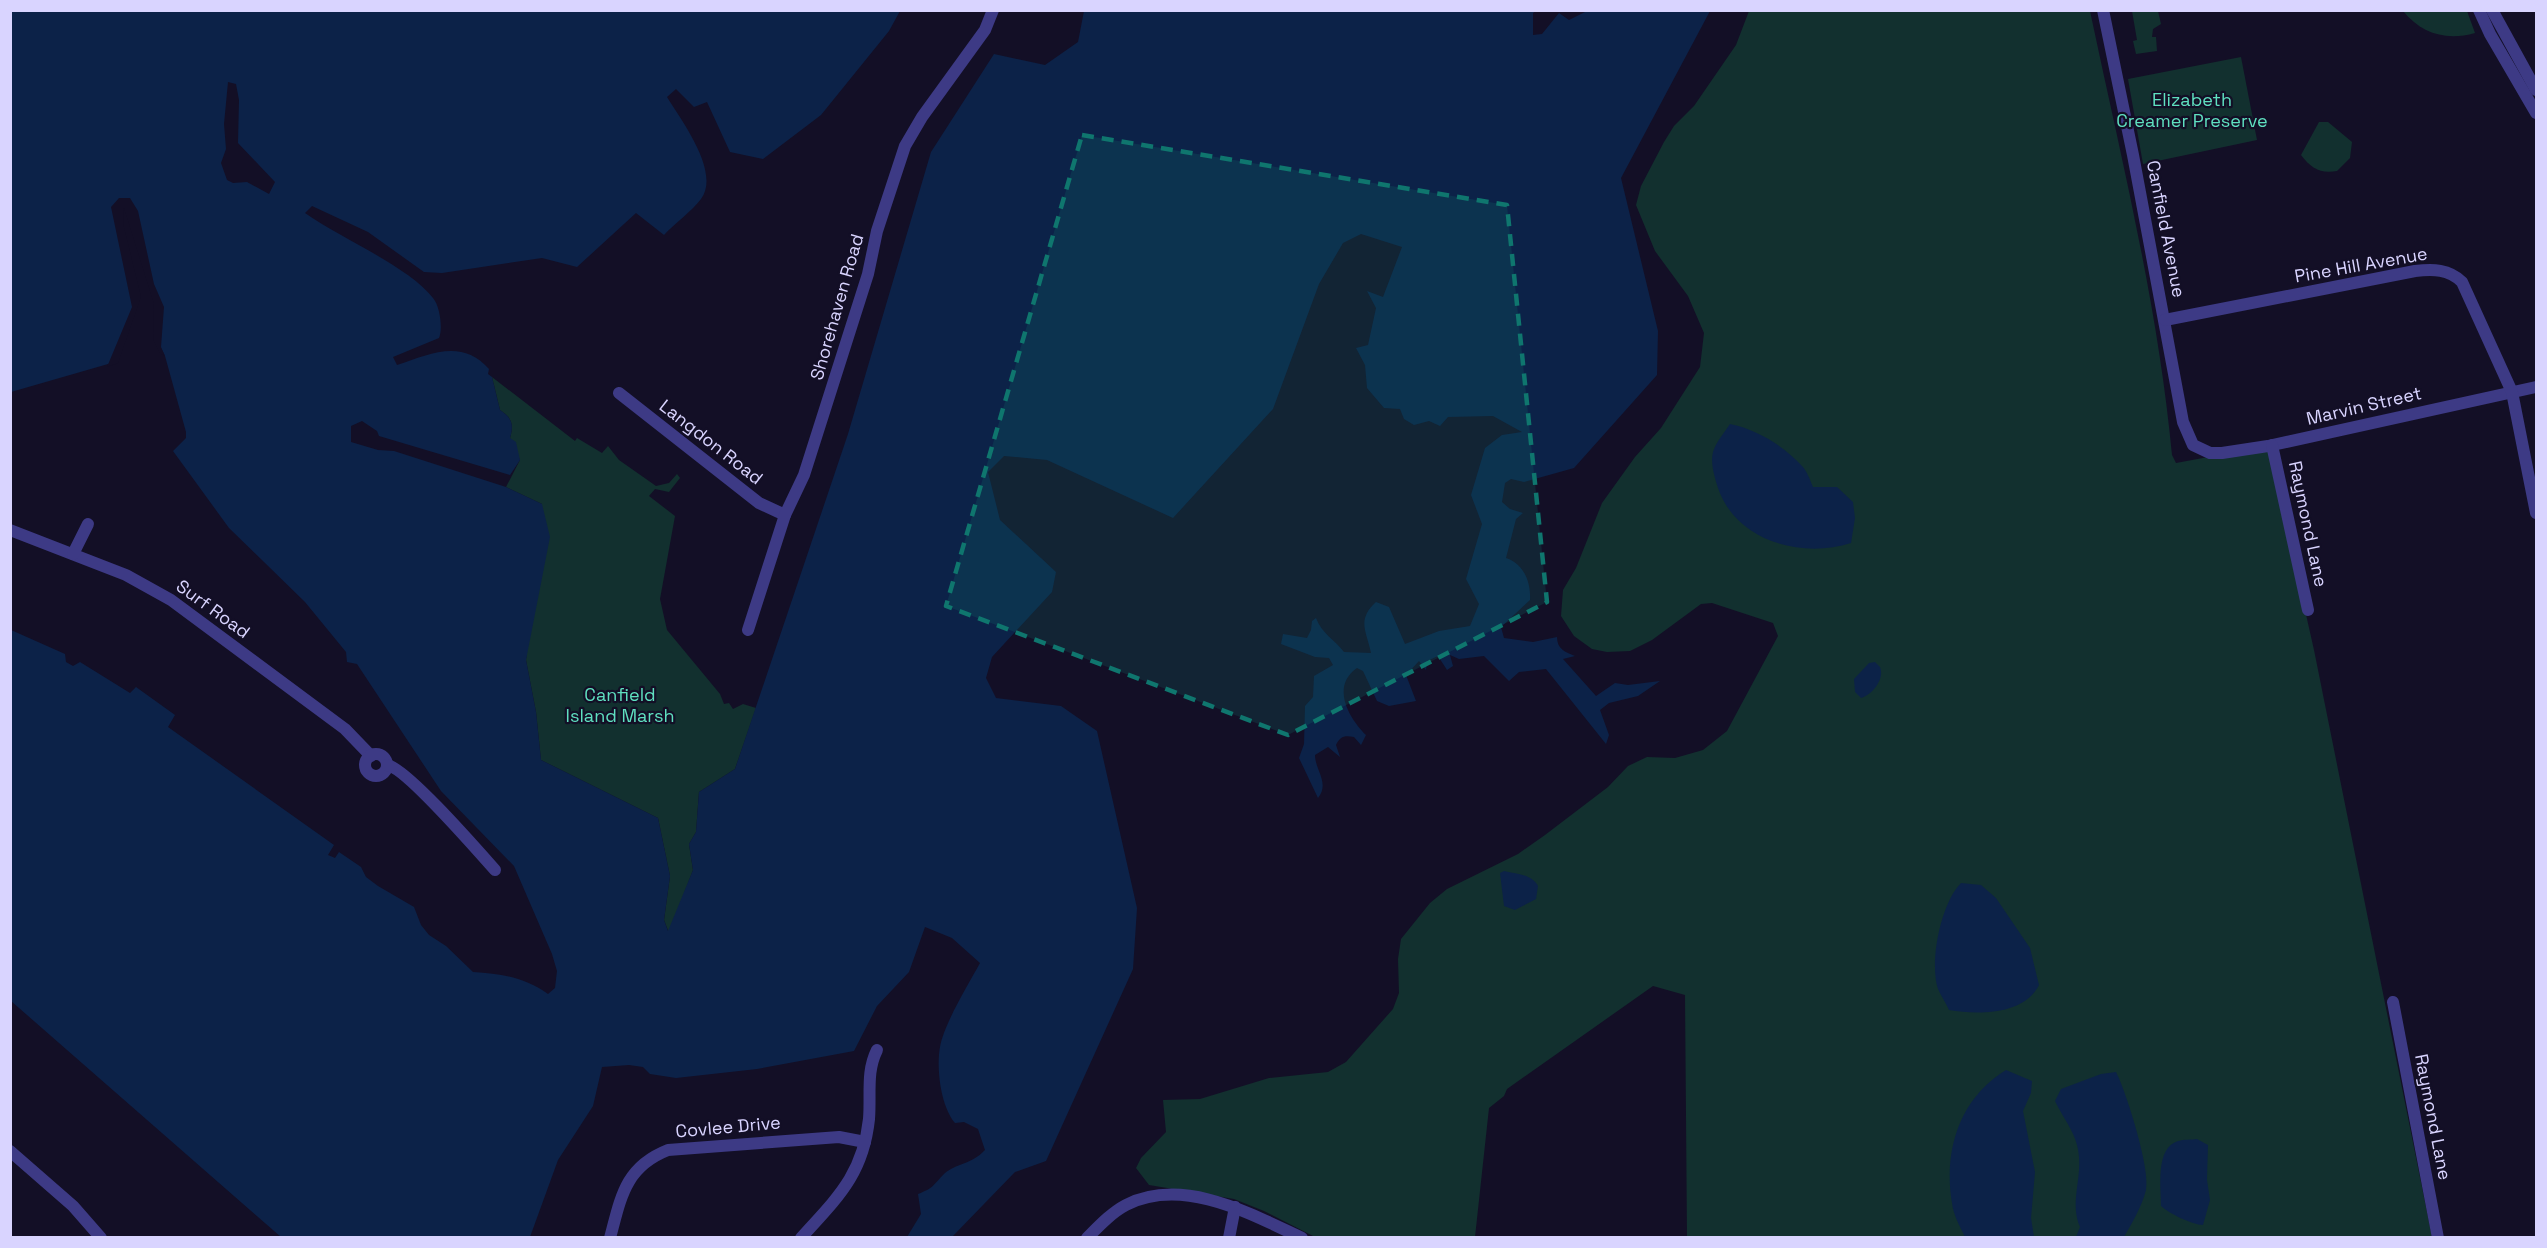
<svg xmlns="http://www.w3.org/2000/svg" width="2547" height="1248" font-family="'Space Grotesk',sans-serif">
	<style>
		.green { fill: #12302f }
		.water { fill: #0c2248 }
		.pier { fill: #130f26 }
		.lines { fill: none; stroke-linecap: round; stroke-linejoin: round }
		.minor { stroke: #3d3a85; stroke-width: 12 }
		.marked { fill: #0f766e; fill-opacity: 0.2; stroke: #0f766e; stroke-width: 4.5; stroke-dasharray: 12 8; stroke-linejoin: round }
		.labels { text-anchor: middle; stroke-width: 4.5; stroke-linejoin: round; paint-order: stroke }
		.park-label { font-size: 18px; fill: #5fe0c0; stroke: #130f26 }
		.street-label { font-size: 18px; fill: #d9d4ff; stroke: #130f26 }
	</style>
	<rect width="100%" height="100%" fill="#130f26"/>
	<g class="green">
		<path d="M 1749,11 L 2090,11 C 2121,158 2158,305 2172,455 L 2176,463 L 2268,446 L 2314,650 L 2432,1237 L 1687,1237 L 1685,995 L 1653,986 L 1507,1089 L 1504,1096 L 1489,1108 L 1475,1237 L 1315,1237 L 1264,1211 L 1234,1199 L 1149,1185 L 1136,1168 L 1141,1158 L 1166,1132 L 1163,1100 L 1200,1099 L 1269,1078 L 1328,1072 L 1346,1062 L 1393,1009 L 1399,993 L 1398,959 L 1401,939 L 1430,903 L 1447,889 L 1518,854 L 1545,835 L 1608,787 L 1628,766 L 1647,757 L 1675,758 L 1703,750 L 1727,731 L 1778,636 L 1773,623 L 1712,603 L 1701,604 L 1652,640 L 1630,651 L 1607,652 L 1592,649 L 1574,636 L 1561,616 L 1563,590 L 1576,568 L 1602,503 L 1635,457 L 1661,428 L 1700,367 L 1704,333 L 1688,296 L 1655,251 L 1636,205 L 1641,186 L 1664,142 L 1674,126 L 1694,106 L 1736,45 Z"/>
		<path d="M 2132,11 L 2158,11 L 2161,24 L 2153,29 L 2152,37 L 2156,37 L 2157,51 L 2136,54 L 2133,41 L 2137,40 Z"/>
		<path d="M 2403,11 L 2467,11 L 2475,33 C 2446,41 2422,34 2403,11 Z"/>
		<path d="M 2241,57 L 2257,140 L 2143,164 L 2128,79 Z"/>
		<path d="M 2319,122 L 2328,122 L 2352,142 L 2350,158 L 2337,171 C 2320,174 2311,168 2301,155 Z"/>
		<path d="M 492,377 L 575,441 L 577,438 L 602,453 L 608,446 L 619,460 L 656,486 L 669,483 L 677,474 L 680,478 L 669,492 L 655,489 L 649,496 L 675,516 L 660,599 L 667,630 L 720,694 L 724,704 L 729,703 L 733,709 L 743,704 L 756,708 L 735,769 L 699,792 L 696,832 L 689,844 L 693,870 L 669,933 L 664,920 L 670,876 L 658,818 L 541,760 L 536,712 L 526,660 L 542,504 L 506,487 L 520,460 L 510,438 C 514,424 512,418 500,410 Z"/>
	</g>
	<g class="water">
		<path d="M 11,11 L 900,11 L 889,31 L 821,115 L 763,159 L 730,152 L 707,102 L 694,107 L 676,89 L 667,97 C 681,120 721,172 701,199 C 692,211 674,224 664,235 L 636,213 L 577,267 L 542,258 L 442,273 L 424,272 L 368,232 L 312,206 L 305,213 C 340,238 408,266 433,298 C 440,306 443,329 439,338 L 393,357 L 397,365 C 430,354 462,338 489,369 L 488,374 L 492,377 L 500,410 C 512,418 514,424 510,438 L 516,442 L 520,460 L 510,475 L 379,436 L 377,431 L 362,421 L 351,426 L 351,442 L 378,450 L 394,451 L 506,487 L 542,504 L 550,537 L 526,660 L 536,712 L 541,760 L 658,818 L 670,876 L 664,920 L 668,931 L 693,870 L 689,844 L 696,832 L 699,792 L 735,769 L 848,434 L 931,152 L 994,54 L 1045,65 L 1078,42 L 1084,11 L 1536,11 L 1533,13 L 1533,35 L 1542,34 L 1559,13 L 1569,20 L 1587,11 L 1710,11 L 1621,178 L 1658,331 L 1657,375 L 1574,468 L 1524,482 L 1511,479 L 1505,483 L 1502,502 L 1510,509 L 1523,513 L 1516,519 L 1506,558 C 1524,564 1531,582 1530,600 L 1501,627 L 1504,638 L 1533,642 L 1557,637 C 1557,649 1565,652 1575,656 L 1563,659 L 1596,696 L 1615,683 L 1628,685 L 1660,681 L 1638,696 L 1609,703 L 1600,710 L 1609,735 L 1606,744 L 1546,669 L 1519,672 L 1509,681 L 1484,656 L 1459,659 L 1450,655 L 1453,666 L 1447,670 L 1438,656 L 1427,661 L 1426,670 L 1419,661 L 1406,675 L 1416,701 L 1389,706 L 1377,701 L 1363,671 L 1357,668 C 1331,686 1348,717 1366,735 L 1361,745 L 1354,737 C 1345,735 1340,736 1336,745 L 1340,757 L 1328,747 L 1315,755 C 1315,770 1330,783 1318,798 L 1299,758 L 1304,744 L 1305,706 L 1313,697 L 1314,676 L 1333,665 L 1329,658 L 1315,657 L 1281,644 L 1283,634 L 1307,638 L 1311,630 L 1312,621 L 1316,618 C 1322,634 1334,639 1344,652 L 1371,653 C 1367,632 1356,620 1376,602 L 1389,607 L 1405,644 L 1439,631 L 1470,626 L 1479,604 L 1466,579 L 1482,524 L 1471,495 L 1485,448 L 1502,435 L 1522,432 L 1493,416 L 1448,417 L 1440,426 L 1429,421 L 1414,425 L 1404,419 L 1400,409 L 1384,408 L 1367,388 L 1365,365 L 1356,348 L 1368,345 L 1376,308 L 1367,291 L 1383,297 L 1402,247 L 1361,234 L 1343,243 L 1319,284 L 1273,409 L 1173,518 L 1047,460 L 1004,456 L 988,472 L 1000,520 L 1056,572 L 1052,592 L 992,657 L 986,678 L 996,698 L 1061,706 L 1097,731 L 1137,908 L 1133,969 L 1046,1161 L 1015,1172 L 952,1237 L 907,1237 L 921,1214 L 918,1194 C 934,1188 933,1185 944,1174 C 956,1163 971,1165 985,1150 L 978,1129 L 964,1122 L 955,1123 C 941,1107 936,1069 940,1047 C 944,1024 968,985 980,963 L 952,938 L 925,927 L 909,972 L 877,1006 L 854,1051 L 757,1069 L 676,1078 L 650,1074 L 643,1067 L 629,1065 L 602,1067 L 593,1106 L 558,1160 L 530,1237 L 281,1237 L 11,1001 L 11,630 L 65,654 L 66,662 L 73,666 L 80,662 L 130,693 L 136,687 L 175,715 L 168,727 L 334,845 L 328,855 L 335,858 L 339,852 L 361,867 L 366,877 L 378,886 L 414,907 L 421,925 L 429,935 L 446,946 L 473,972 C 502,974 524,977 548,994 L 555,988 L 557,971 L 552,954 L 514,866 L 441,791 L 357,664 L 347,662 L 346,652 L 305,602 L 229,528 L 173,451 L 186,438 L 186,432 L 165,356 L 156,338 L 157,303 L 128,206 L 122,205 L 120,224 L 138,297 L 115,362 L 11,392 Z"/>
		<path d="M 1730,424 C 1756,429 1784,446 1802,466 C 1807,471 1810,480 1813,487 L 1837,487 L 1853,502 L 1855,518 L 1851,543 C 1801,559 1736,541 1718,488 C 1715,478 1710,463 1713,452 C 1716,442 1725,432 1730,424 Z"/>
		<path d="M 1875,662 L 1880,667 C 1885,679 1872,695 1861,698 L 1855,692 L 1854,679 L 1869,663 Z"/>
		<path d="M 1504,871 C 1517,874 1531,874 1538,886 L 1536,899 L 1515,910 L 1504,906 L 1500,873 Z"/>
		<path d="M 1961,883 L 1981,885 L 1996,898 L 2030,948 L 2039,985 C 2024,1015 1978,1015 1949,1010 C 1946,1003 1941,996 1938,989 C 1929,962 1941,903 1961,883 Z"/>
		<path d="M 2006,1070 L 2032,1081 L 2031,1093 L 2023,1111 L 2035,1172 L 2031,1218 L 2034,1237 L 1965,1237 C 1960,1227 1953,1214 1952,1203 C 1943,1150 1960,1098 2006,1070 Z"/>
		<path d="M 2116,1072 C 2126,1091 2151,1170 2146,1190 C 2142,1206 2132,1223 2124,1237 L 2076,1237 L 2080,1227 C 2070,1203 2081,1182 2079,1157 C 2078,1135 2064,1120 2055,1101 L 2061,1089 L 2101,1074 Z"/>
		<path d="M 2197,1139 L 2208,1145 L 2207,1180 L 2210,1200 L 2203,1225 C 2193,1225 2168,1213 2161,1206 C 2161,1187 2155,1148 2178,1141 C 2184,1139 2192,1140 2197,1139 Z"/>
	</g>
	<g class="pier">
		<path d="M 228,82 L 236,84 L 239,100 L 238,143 L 275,182 L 269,194 L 247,182 L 233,183 L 227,180 L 221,163 L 226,149 L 224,124 Z"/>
		<path d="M 119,198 L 130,198 L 138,211 L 154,284 L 164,307 L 161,347 L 165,356 L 160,353 L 153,339 L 154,304 L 124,208 L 123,223 L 141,297 L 118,363 L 107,367 L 132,307 L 111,207 Z"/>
	</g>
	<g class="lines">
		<g class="minor">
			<path d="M 2103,10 L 2133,155 L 2183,422 L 2193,445 L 2210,453 L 2222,453 L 2268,446 L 2536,387"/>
			<path d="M 2479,10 L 2490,34 L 2536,113"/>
			<path d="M 2492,10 L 2536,90"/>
			<path d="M 2165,320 L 2415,271 C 2433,269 2449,269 2462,282 L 2512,392 L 2536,513"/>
			<path d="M 619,393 L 759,503 L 785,515"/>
			<path d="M 2272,445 L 2308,610"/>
			<path d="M 10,530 L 126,575 L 171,600 L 345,729 L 371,756"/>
			<path d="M 73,554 L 88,524"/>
			<path d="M 748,630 L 785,515 L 804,475 L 868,274 L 877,231 L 905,146 L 922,117 L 985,30 L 993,10"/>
			<circle cx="376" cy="765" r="11"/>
			<path d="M 387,765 C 405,767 479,852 495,870"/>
			<path d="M 2393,1002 L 2438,1238"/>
			<path d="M 10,1151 L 73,1206 L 101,1238"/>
			<path d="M 610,1238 C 621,1197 625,1167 668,1150 L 839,1137 L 865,1142"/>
			<path d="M 801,1238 C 837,1198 863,1175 869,1119 C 871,1094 866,1072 877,1050"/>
			<path d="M 1087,1238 C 1099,1226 1111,1213 1126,1205 C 1183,1176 1251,1214 1302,1238"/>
			<path d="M 1229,1238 L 1235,1207"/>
		</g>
	</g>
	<path class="marked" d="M 1082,135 L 1507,205 L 1547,602 L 1288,735 L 946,606 Z"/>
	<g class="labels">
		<g class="park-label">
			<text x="2192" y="106">Elizabeth<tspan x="2192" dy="21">Creamer Preserve</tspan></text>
			<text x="620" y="701">Canfield<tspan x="620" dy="21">Island Marsh</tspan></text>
		</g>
		<g class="street-label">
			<text transform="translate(2166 229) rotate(79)" y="6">Canfield Avenue</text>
			<text transform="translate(2361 265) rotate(-10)" y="6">Pine Hill Avenue</text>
			<text transform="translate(837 307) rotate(-74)" y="6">Shorehaven Road</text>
			<text transform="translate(2364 406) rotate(-13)" y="6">Marvin Street</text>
			<text transform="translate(711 442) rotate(38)" y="6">Langdon Road</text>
			<text transform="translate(2308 524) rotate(78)" y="6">Raymond Lane</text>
			<text transform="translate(213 609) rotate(36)" y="6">Surf Road</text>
			<text transform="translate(2433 1117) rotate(79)" y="6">Raymond Lane</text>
			<text transform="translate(728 1127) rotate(-5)" y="6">Covlee Drive</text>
		</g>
	</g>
	<rect width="2547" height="1248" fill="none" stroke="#d9d4ff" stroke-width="24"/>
</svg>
